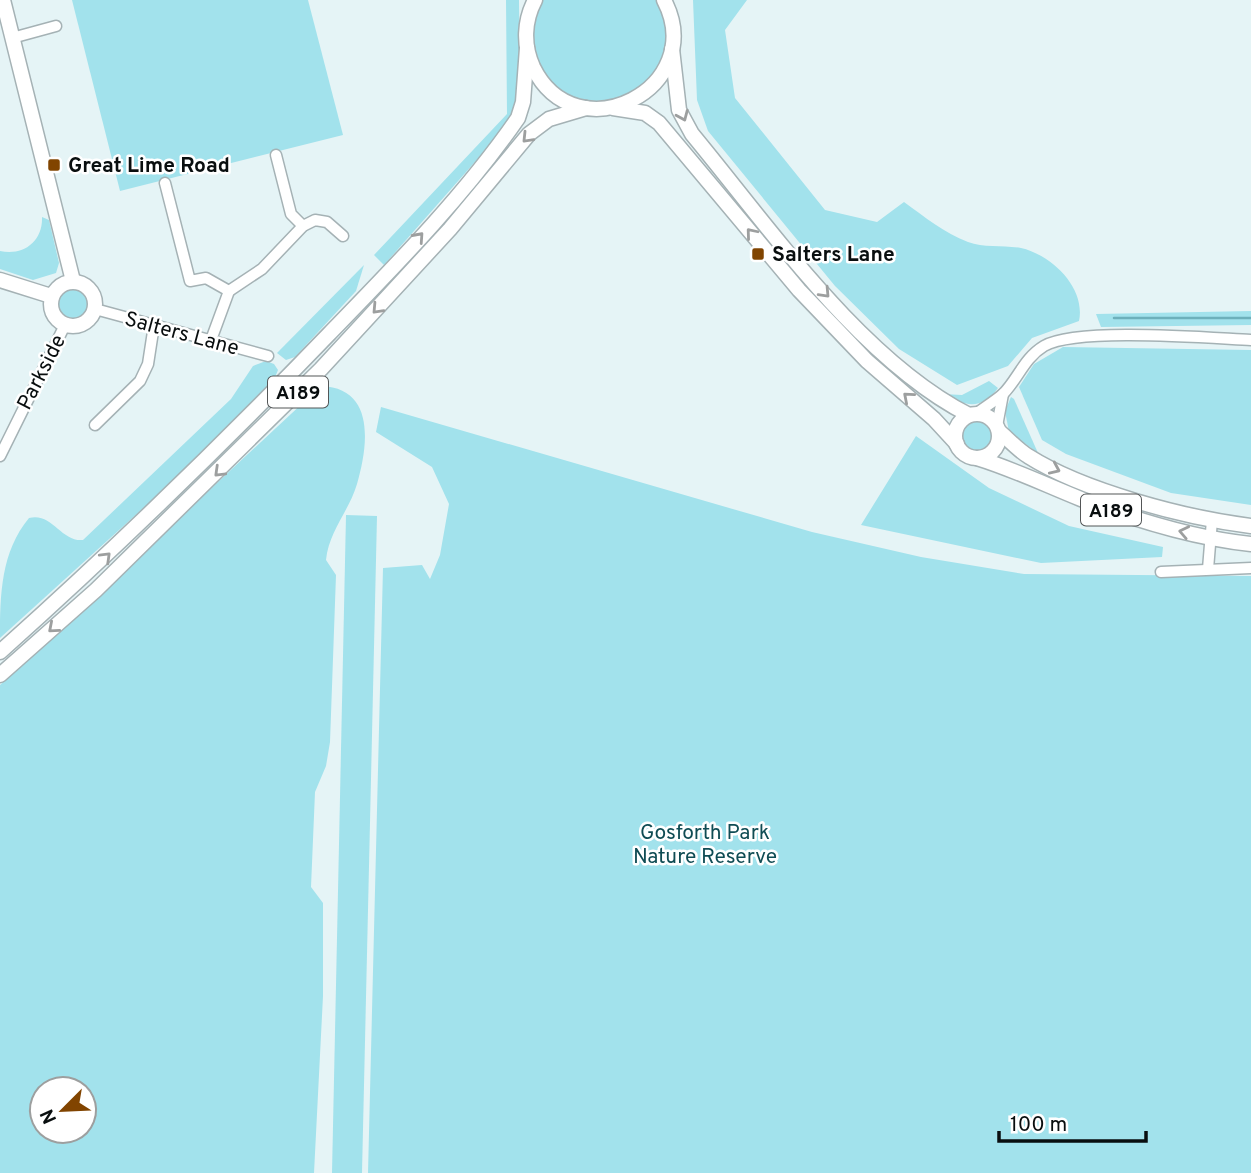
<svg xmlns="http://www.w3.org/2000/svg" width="1251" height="1173" font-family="Overpass,sans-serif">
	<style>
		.green { fill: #a2e2ec; fill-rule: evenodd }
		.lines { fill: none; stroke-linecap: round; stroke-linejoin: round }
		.stream { stroke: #6db0bb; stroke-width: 2.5 }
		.minor-casing { stroke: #a5b2b5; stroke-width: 13 }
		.major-casing { stroke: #a5b2b5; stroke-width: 17 }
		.minor { stroke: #fff; stroke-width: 10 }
		.major { stroke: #fff; stroke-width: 14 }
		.oneway { stroke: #9d9f9f }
		.poi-dot { fill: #814400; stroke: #fff; stroke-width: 2.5 }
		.labels { text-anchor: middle; stroke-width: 5; stroke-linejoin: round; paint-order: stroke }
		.shield { fill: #fff; stroke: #535657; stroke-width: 2 }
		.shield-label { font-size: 19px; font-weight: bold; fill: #090e0f }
		.poi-label { font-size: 21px; font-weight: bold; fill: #090e0f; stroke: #fff; text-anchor: start }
		.street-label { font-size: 21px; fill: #090e0f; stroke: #fff }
		.park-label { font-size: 21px; fill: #0f4c54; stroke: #fff }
	</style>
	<rect width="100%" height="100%" fill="#e5f4f6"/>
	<g class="green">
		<path d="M 72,0 L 308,0 L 343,135 L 120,191 Z"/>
		<path d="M 506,0 L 519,0 L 520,90 L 512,120 L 384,265 L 374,255 L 507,114 Z"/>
		<path d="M 543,0 L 656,0 C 704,94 559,145 535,51 C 531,34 533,16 543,0 Z"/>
		<path d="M 693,0 L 747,0 L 725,30 L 735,98 L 825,210 L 877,222 L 904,202 C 925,217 944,233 968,242 C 984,248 1004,245 1021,248 C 1052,255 1086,288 1079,321 L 1032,338 L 1008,366 L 957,385 L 899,349 L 835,286 L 708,131 L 697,100 Z"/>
		<path d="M 42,217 L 49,220 L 59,263 L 56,273 L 33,280 L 0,269 L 0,251 C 23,256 43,242 42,217 Z"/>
		<path d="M 364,265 L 356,291 L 295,357 L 286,360 L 277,353 Z"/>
		<circle cx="73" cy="303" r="16"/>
		<path d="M 1251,311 L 1251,325 L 1101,327 L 1096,314 Z"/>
		<path d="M 1063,347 L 1251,350 L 1251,505 L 1171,493 L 1066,454 L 1042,440 L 1019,387 L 1034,364 Z"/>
		<path d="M 266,361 L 274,364 L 278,370 L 273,382 L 161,492 L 0,638 C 0,594 1,552 29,518 C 52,512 61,542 83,540 L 231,399 L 253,366 Z"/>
		<path d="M 989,381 L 998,388 C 981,411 965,406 943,394 L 962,395 Z"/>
		<path d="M 321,386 C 376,388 368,446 357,484 C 349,511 329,531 326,560 L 336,575 L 330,742 L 326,766 L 315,792 L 311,887 L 323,903 L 323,996 L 314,1173 L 0,1173 L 0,685 ZM 42,1089 L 84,1089 L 84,1131 L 42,1131 Z"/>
		<path d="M 1011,397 L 1014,399 L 1038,453 L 1009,432 L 1005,411 Z"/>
		<path d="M 381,407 L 812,532 L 921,557 L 1024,574 L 1251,576 L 1251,1173 L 368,1173 L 383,568 L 422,565 L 430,579 L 440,555 L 449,504 L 432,467 L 376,432 Z"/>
		<circle cx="978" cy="436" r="16"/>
		<path d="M 916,436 L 989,488 L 1069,526 L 1163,547 L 1162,557 L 1041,563 L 861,525 Z"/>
		<path d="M 346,515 L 377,516 L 362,1173 L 332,1173 Z"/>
	</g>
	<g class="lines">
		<path class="stream" d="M 1114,318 L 1251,318"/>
		<defs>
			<g id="minor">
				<path d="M 12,38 L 56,26"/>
				<path d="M 276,155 L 291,214 L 303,226"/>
				<path d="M 165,183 L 190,281 L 206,278 L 229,291 L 211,340"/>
				<path d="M 229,291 L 262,269 L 303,226 L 315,220 L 327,222 L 343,236"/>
				<path d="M 95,309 L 268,356"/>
				<path d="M 977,413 C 985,407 995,401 1003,394 C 1018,379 1024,358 1044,346 C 1077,327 1208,338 1251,340"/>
				<path d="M 95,425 L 140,381 L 148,364 L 154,325"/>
				<path d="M 997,426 L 1003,394"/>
				<path d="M 0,456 L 65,325"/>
				<path d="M 1208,569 L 1212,520"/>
				<path d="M 1161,572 L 1251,568"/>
			</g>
			<g id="major">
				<path d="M 3,0 L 73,281"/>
				<path d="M 535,0 C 524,21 523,45 533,67 C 576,156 710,88 664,0"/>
				<path d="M 672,49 L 679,110 L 692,134 C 769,227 861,360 969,415"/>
				<path d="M 613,108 L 645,113 L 659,123 L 799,290 L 867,361 L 934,419 L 957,444"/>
				<path d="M 0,280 L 51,296"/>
				<circle cx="73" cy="304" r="22"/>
				<circle cx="977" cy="436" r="22"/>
				<path d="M 999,431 C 1008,439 1018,450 1028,456 C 1083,491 1186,518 1251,526"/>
				<path d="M 977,458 C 1013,469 1046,485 1081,499 C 1135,520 1193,538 1251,544"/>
				<path d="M 0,652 C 114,550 223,444 329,334 C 394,267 465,195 518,118 L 523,102 L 527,48"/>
				<path d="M 0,675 L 96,590 L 321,369 L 450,229 L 529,134 L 549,119 L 586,108"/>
			</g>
		</defs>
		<use href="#minor" class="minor-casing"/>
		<use href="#major" class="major-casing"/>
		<use href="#minor" class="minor"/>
		<use href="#major" class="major"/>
	</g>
	<defs><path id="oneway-chevron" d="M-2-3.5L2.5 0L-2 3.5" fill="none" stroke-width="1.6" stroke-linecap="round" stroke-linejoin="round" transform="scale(1.75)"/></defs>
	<g class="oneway">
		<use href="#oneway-chevron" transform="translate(683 116) rotate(67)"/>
		<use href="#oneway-chevron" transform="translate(527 138) rotate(134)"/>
		<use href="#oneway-chevron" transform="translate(751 233) rotate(-130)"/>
		<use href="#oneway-chevron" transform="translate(419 237) rotate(-48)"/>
		<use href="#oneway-chevron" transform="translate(825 293) rotate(47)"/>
		<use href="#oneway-chevron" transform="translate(377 309) rotate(133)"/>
		<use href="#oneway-chevron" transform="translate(908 397) rotate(-139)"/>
		<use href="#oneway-chevron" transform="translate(1055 469) rotate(24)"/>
		<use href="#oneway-chevron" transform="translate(219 472) rotate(136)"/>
		<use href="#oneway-chevron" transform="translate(1184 532) rotate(-168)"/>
		<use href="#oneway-chevron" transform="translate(106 557) rotate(-44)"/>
		<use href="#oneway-chevron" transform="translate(53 628) rotate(139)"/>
	</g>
	<g class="poi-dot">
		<rect x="47" y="158" width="14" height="14" rx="3.5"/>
		<rect x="751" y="247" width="14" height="14" rx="3.5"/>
	</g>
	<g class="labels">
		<g class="shield">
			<rect x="268" y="376.5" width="60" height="31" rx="5"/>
			<rect x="1081" y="494.5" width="60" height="31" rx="5"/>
		</g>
		<g class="shield-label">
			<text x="298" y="399">A189</text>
			<text x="1111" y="517">A189</text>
		</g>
		<g class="poi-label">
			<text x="68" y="172">Great Lime Road</text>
			<text x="772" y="261">Salters Lane</text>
		</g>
		<g class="street-label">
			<text transform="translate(182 333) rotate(15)" y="7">Salters Lane</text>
			<text transform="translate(41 372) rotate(-63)" y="7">Parkside</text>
		</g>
		<g class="park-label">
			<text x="705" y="839">Gosforth Park<tspan x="705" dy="24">Nature Reserve</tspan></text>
		</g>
	</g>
	<g transform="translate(63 1110) rotate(246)"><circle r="33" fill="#ffffff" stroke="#9d9f9f" stroke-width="2"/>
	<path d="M0-5L12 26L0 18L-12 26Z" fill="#814400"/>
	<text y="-10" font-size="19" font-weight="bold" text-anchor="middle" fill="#090e0f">N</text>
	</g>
	<path d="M999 1131v10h147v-10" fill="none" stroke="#090e0f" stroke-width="3.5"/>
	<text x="1010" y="1131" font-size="21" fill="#090e0f" stroke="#ffffff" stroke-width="5" paint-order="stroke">100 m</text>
</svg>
